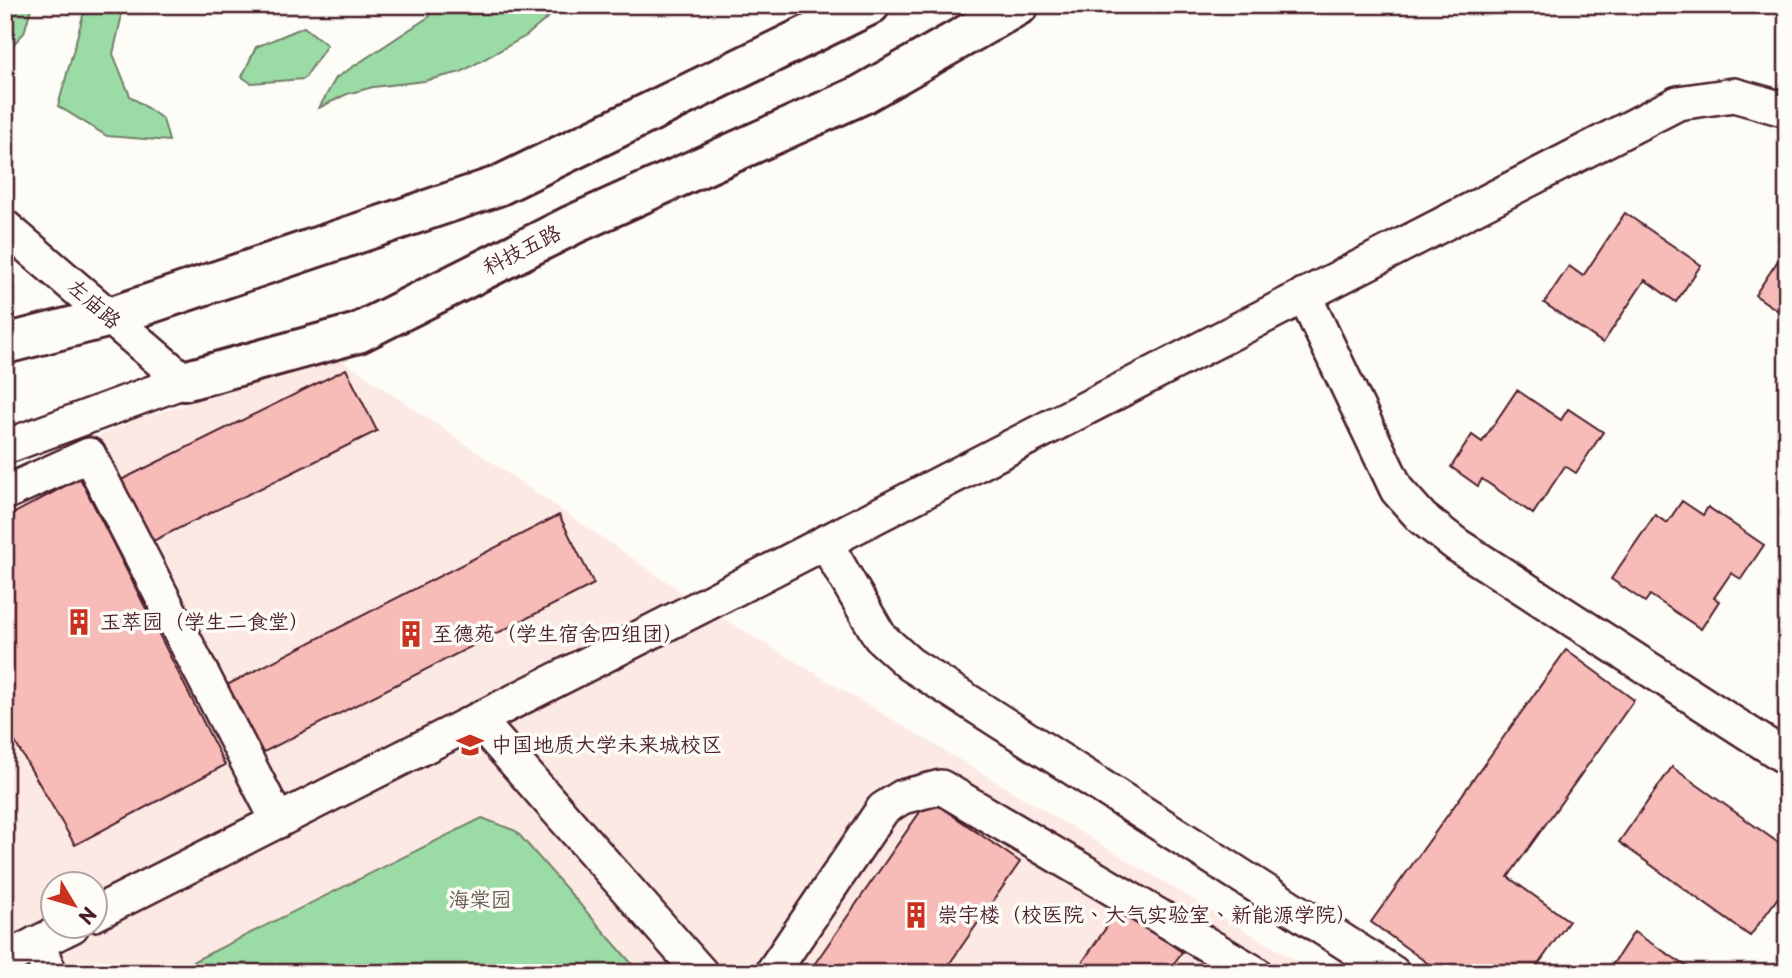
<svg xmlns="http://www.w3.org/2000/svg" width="1792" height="978" font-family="'Playpen Sans','LXGW WenKai TC',sans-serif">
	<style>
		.built { fill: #fce9e4; fill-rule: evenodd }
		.green { fill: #9bdca6; stroke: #727e68; stroke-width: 2 }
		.building { fill: #f8bcb8; stroke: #4a1f2b; stroke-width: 2 }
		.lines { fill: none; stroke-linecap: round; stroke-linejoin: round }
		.minor-casing { stroke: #4a1f2b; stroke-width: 38 }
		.major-casing { stroke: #4a1f2b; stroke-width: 44 }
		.minor { stroke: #fdfcf7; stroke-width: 33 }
		.major { stroke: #fdfcf7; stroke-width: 38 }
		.labels { text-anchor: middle; stroke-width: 7; stroke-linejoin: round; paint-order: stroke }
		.street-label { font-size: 21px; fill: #4a1f2b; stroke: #fdfcf7 }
		.poi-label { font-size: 21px; fill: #4a1f2b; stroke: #fdfcf7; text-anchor: start }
		.park-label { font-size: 21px; fill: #625850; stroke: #fdfcf7 }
	</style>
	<rect width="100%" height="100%" fill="#fdfcf7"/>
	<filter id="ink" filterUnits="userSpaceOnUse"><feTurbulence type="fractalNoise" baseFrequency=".0143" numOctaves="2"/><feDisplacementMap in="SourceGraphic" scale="14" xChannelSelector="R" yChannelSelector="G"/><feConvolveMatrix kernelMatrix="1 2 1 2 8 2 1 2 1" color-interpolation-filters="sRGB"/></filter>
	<g filter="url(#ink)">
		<path class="built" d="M 339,358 L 702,606 L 1316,973 L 5,973 L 5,476 L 137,419 ZM 52,884 L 94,884 L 94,926 L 52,926 Z"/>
		<g class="green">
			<path d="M 5,5 L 32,5 L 24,33 L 7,51 L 5,56 Z"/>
			<path d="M 86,5 L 120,5 L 121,19 L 113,54 L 130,96 L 163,119 L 169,141 L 107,136 L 58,106 Z"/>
			<path d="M 427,5 L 563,5 L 526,36 L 461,72 L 424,81 L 373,87 L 347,94 L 319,108 L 336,78 L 430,16 Z"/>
			<path d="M 304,27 L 327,45 L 304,79 L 251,83 L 242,77 L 256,47 Z"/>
			<path d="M 482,818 L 516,831 L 640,973 L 170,973 Z"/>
		</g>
		<g class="building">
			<path d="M 1625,213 L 1701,265 L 1676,302 L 1645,280 L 1603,343 L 1544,303 L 1569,266 L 1583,276 Z"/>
			<path d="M 1779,259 L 1787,264 L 1787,317 L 1755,295 Z"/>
			<path d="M 346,369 L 377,431 L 149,543 L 119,481 Z"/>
			<path d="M 1517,390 L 1561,420 L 1568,409 L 1603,432 L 1576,473 L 1565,466 L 1533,514 L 1482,479 L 1478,486 L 1451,467 L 1472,435 L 1482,442 Z"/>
			<path d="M 80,478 L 225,765 L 75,845 L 5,725 L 5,518 Z"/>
			<path d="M 1682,501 L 1703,515 L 1708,507 L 1764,545 L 1741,579 L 1731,573 L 1714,598 L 1719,601 L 1701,629 L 1650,595 L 1645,602 L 1611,579 L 1655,515 L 1667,523 Z"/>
			<path d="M 559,515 L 594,584 L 262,753 L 227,685 Z"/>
			<path d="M 1566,650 L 1634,700 L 1508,877 L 1569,921 L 1532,973 L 1441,973 L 1371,922 Z"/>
			<path d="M 1672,767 L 1787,849 L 1787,885 L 1750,936 L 1619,842 Z"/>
			<path d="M 929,799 L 1020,862 L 943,973 L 813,973 L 811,969 Z"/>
			<path d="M 1119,909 L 1182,952 L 1167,973 L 1075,973 Z"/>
			<path d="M 1634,932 L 1697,973 L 1607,973 Z"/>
		</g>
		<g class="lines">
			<defs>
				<g id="minor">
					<path d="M 5,227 L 184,381 L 5,447"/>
					<path d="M 1304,295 L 1397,490 L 1422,518 L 1457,545 L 1787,758"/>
					<path d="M 5,493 L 89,455 L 278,821"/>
					<path d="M 825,542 L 880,637 L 910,664 L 1393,973"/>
					<path d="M 478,720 L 701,973"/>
					<path d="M 94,914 L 702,606 L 1678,103 L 1734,95 L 1787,110"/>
					<path d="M 37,943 L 50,973"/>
					<path d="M 5,959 L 72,926"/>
					<path d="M 772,973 L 883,809 L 902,797 L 941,787 L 1255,973"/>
				</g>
				<g id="major">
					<path d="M 5,344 L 110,317 L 498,186 L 870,5"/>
					<path d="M 184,381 L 358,333 L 572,225 L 861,95 L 1019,5"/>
				</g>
			</defs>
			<use href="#minor" class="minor-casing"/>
			<use href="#major" class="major-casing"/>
			<use href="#minor" class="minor"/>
			<use href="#major" class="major"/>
		</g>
	</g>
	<defs>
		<symbol id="building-bare" viewBox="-9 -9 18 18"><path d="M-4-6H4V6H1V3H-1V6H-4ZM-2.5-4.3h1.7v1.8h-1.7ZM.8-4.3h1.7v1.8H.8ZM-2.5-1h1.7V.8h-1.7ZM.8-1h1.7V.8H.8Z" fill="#c8321e" stroke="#fdfcf7" stroke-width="2.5" paint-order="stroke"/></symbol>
		<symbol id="university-bare" viewBox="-9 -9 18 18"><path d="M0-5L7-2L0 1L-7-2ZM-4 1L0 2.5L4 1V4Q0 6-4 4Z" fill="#c8321e" stroke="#fdfcf7" stroke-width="2.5" paint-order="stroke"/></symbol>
	</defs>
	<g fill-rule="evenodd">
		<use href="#building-bare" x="60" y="603" width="38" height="38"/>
		<use href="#building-bare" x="392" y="615" width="38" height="38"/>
		<use href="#university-bare" x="451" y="726" width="38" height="38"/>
		<use href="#building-bare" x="897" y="896" width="38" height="38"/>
	</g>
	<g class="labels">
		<g class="street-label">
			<text transform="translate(522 250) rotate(-27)" y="7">科技五路</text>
			<text transform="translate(94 304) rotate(41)" y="7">左庙路</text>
		</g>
		<g class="poi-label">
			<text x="100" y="629">玉萃园（学生二食堂）</text>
			<text x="432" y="641">至德苑（学生宿舍四组团）</text>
			<text x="491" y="752">中国地质大学未来城校区</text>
			<text x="937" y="922">崇宇楼（校医院、大气实验室、新能源学院）</text>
		</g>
		<g class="park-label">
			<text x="480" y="907">海棠园</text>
		</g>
	</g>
	<rect width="1792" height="978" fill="none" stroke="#fdfcf7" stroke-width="28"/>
	<rect x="14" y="14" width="1764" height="950" fill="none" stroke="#4a1f2b" stroke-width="2.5" filter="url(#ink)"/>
	<g transform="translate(74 905) rotate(128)"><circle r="33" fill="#fdfcf7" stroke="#b5a4a5" stroke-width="2"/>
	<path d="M0-5L12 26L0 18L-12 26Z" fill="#c8321e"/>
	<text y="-10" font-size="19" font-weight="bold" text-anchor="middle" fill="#4a1f2b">N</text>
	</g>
</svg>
